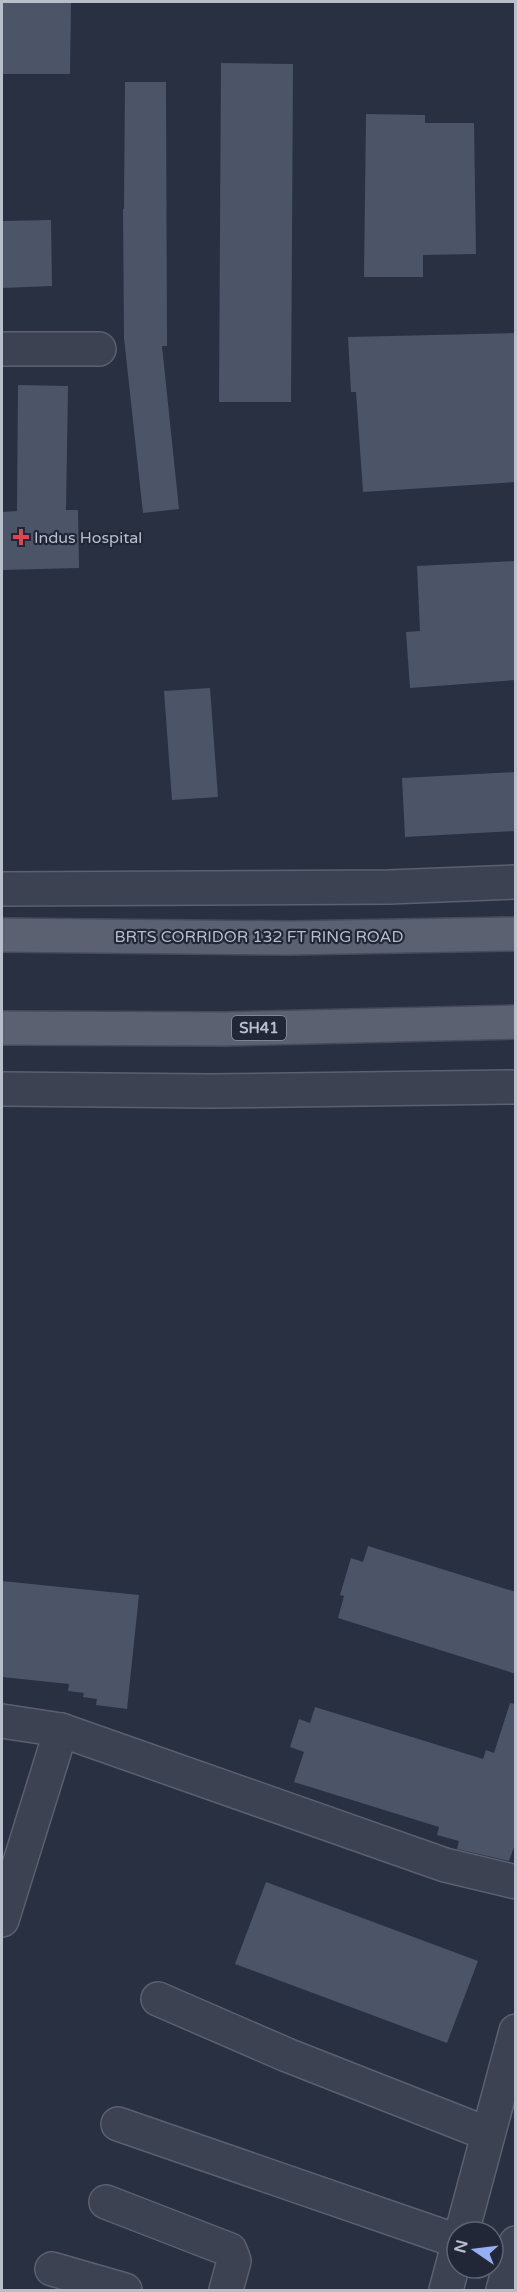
<svg xmlns="http://www.w3.org/2000/svg" width="517" height="2292" font-family="'Varela Round',sans-serif">
	<style>
		.building { fill: #4c5468 }
		.lines { fill: none; stroke-linecap: round; stroke-linejoin: round }
		.minor-casing { stroke: #5a606f; stroke-width: 36 }
		.major-casing { stroke: #464b5b; stroke-width: 36 }
		.minor { stroke: #3c4252; stroke-width: 33 }
		.major { stroke: #5b6171; stroke-width: 33 }
		.health-dot { fill: #e0444e; stroke: #212737; stroke-width: 2 }
		.labels { text-anchor: middle; stroke-width: 4.5; stroke-linejoin: round; paint-order: stroke }
		.shield { fill: #212737; stroke: #8b919f; stroke-width: 1.5 }
		.shield-label { font-size: 15px; font-weight: bold; fill: #b9becb }
		.poi-label { font-size: 16px; fill: #b9becb; stroke: #212737; text-anchor: start }
		.street-label { font-size: 16px; fill: #b9becb; stroke: #212737 }
	</style>
	<rect width="100%" height="100%" fill="#283042"/>
	<g class="building">
		<path d="M 2,2 L 71,2 L 70,74 L 2,74 Z"/>
		<path d="M 221,63 L 293,64 L 291,402 L 219,402 Z"/>
		<path d="M 125,82 L 166,82 L 167,346 L 162,346 L 179,509 L 143,513 L 124,338 L 123,209 L 124,209 Z"/>
		<path d="M 366,114 L 425,115 L 425,123 L 474,123 L 476,254 L 423,255 L 423,277 L 364,277 Z"/>
		<path d="M 51,220 L 52,286 L 2,288 L 2,221 Z"/>
		<path d="M 516,333 L 516,482 L 363,492 L 356,392 L 351,392 L 348,337 Z"/>
		<path d="M 18,385 L 68,386 L 66,510 L 78,510 L 79,568 L 2,570 L 2,512 L 17,511 Z"/>
		<path d="M 516,561 L 516,680 L 410,688 L 406,632 L 420,631 L 417,566 Z"/>
		<path d="M 210,688 L 218,797 L 172,800 L 164,691 Z"/>
		<path d="M 516,772 L 516,831 L 405,837 L 402,778 Z"/>
		<path d="M 368,1546 L 516,1592 L 516,1674 L 338,1618 L 344,1596 L 340,1595 L 351,1558 L 363,1562 Z"/>
		<path d="M 2,1581 L 139,1595 L 127,1709 L 96,1705 L 97,1699 L 83,1697 L 84,1693 L 68,1691 L 69,1684 L 2,1677 Z"/>
		<path d="M 510,1703 L 516,1704 L 516,1841 L 509,1861 L 457,1849 L 459,1841 L 437,1835 L 439,1827 L 294,1782 L 304,1752 L 290,1747 L 299,1719 L 310,1723 L 315,1707 L 483,1759 L 486,1750 L 494,1753 Z"/>
		<path d="M 266,1882 L 478,1961 L 447,2043 L 235,1964 Z"/>
	</g>
	<g class="lines">
		<defs>
			<g id="minor">
				<path d="M 2,349 L 99,349"/>
				<path d="M 2,889 L 389,887 L 516,882"/>
				<path d="M 2,1089 L 209,1091 L 516,1087"/>
				<path d="M 2,1721 L 61,1730 L 2,1920"/>
				<path d="M 61,1730 L 445,1865 L 516,1882"/>
				<path d="M 158,1999 L 287,2055 L 488,2134"/>
				<path d="M 118,2124 L 457,2241"/>
				<path d="M 106,2202 L 230,2250 L 234,2261 L 226,2290"/>
				<path d="M 462,2232 L 516,2031"/>
				<path d="M 52,2269 L 125,2290"/>
				<path d="M 446,2290 L 457,2249"/>
				<path d="M 503,2290 L 516,2243"/>
			</g>
			<g id="major">
				<path d="M 2,935 L 290,938 L 516,934"/>
				<path d="M 2,1028 L 226,1029 L 516,1022"/>
			</g>
		</defs>
		<use href="#minor" class="minor-casing"/>
		<use href="#major" class="major-casing"/>
		<use href="#minor" class="minor"/>
		<use href="#major" class="major"/>
	</g>
	<path class="health-dot" d="M18 528h6v6h6v6h-6v6h-6v-6h-6v-6h6z"/>
	<g class="labels">
		<rect class="shield" x="232" y="1016" width="54" height="24" rx="4.5"/>
		<g class="shield-label">
			<text x="259" y="1033">SH41</text>
		</g>
		<g class="poi-label">
			<text x="34" y="543">Indus Hospital</text>
		</g>
		<g class="street-label">
			<text x="259" y="942">BRTS CORRIDOR 132 FT RING ROAD</text>
		</g>
	</g>
	<rect width="517" height="2292" fill="none" stroke="#b9becb" stroke-width="6"/>
	<g transform="translate(475 2250) rotate(284)"><circle r="28" fill="#212737" stroke="#5e6372" stroke-width="1.5"/>
	<path d="M0-4.5L10 22L0 15L-10 22Z" fill="#96aef4"/>
	<text y="-9" font-size="16" font-weight="bold" text-anchor="middle" fill="#b9becb">N</text>
	</g>
</svg>
